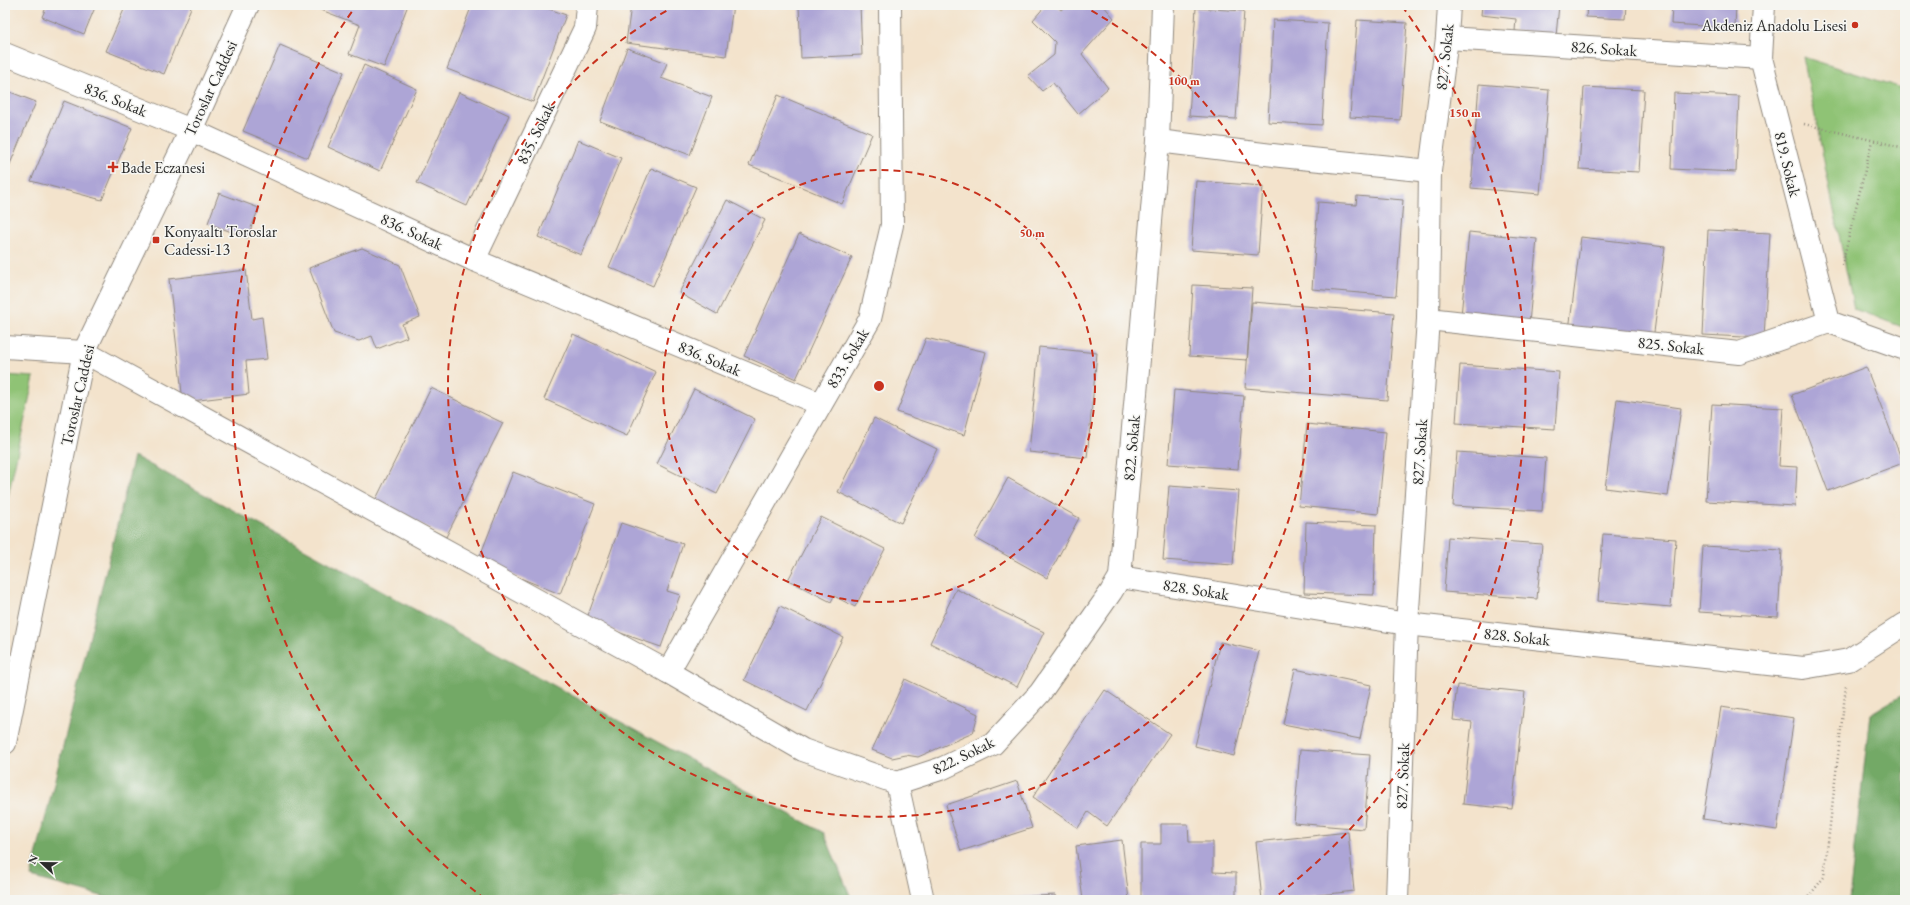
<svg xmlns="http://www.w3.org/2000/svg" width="1910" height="905" font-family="'EB Garamond',serif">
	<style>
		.green { fill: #8fc375; stroke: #5d7750 }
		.forest { fill: #73a966; stroke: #4f6a48 }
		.building { fill: #ada5d6 }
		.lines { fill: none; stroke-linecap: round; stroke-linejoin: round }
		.minor-casing { stroke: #8f877c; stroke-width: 24 }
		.path { stroke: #8f877c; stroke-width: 2.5; stroke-dasharray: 1 3; stroke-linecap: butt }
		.minor { stroke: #fff; stroke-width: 22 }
		.ring { fill: none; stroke: #c8321e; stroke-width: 2; stroke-dasharray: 7 5 }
		.poi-dot { fill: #c8321e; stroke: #f6f6f2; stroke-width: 1.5 }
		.labels { text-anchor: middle; stroke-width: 3; stroke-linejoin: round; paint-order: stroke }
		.poi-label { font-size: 16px; fill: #2b2b2b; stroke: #f6f6f2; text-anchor: start }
		.street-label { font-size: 16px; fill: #2b2b2b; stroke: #f6f6f2 }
		.centre { fill: #c8321e; stroke: #f6f6f2; stroke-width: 2 }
		.ring-label { font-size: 12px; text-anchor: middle; font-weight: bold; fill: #c8321e; stroke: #f6f6f2; stroke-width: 3; stroke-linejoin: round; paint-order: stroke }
	</style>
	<rect width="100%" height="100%" fill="#f6f6f2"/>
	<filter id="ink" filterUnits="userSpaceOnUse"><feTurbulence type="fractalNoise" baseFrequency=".025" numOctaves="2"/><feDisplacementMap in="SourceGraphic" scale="8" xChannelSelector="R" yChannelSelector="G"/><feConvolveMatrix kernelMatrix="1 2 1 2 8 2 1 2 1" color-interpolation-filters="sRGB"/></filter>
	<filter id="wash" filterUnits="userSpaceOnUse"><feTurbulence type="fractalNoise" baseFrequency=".012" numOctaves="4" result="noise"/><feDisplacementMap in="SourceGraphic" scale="16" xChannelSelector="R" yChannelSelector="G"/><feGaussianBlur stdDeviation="0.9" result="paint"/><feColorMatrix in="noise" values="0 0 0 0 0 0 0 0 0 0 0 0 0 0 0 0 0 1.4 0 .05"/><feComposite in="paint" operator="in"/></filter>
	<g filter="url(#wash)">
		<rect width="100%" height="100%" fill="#f3e3cc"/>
		<g class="green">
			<path d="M 1803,57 L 1905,89 L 1905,328 L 1854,309 Z"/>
			<path d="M 5,375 L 34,377 L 5,510 Z"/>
		</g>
		<g class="forest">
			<path d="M 134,456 L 824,833 L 852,900 L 116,900 L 31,877 Z"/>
			<path d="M 1905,693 L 1905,900 L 1849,900 L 1870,714 Z"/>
		</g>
		<g id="blocks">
			<g class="building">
				<path d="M 47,5 L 96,5 L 84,34 L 42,17 Z"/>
				<path d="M 126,5 L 192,5 L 164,74 L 106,51 Z"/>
				<path d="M 317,5 L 408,5 L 384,67 L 349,54 L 360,25 L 316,8 Z"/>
				<path d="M 472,5 L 538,5 L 566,15 L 533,102 L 447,69 Z"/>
				<path d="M 631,5 L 733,5 L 726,56 L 626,43 Z"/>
				<path d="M 799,5 L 860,5 L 862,55 L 801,58 Z"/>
				<path d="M 1046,5 L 1055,5 L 1061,10 L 1067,5 L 1103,5 L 1114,18 L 1082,54 L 1108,88 L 1078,114 L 1053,83 L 1042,91 L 1028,76 L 1054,55 L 1055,42 L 1033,20 Z"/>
				<path d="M 1482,5 L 1559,5 L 1556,36 L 1515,31 L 1516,19 L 1481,15 Z"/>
				<path d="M 1587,5 L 1626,5 L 1625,19 L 1586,17 Z"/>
				<path d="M 1672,5 L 1736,5 L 1735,28 L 1671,24 Z"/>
				<path d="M 1196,8 L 1244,11 L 1236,119 L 1189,116 Z"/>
				<path d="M 1273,20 L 1328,23 L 1322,125 L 1268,122 Z"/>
				<path d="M 1357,20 L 1407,23 L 1400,120 L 1350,117 Z"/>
				<path d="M 280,45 L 344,72 L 308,158 L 243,131 Z"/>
				<path d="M 627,48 L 667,63 L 661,78 L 712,97 L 690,155 L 600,121 Z"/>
				<path d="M 364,65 L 417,89 L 380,171 L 328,147 Z"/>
				<path d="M 1479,84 L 1549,90 L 1540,194 L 1471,188 Z"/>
				<path d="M 1584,87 L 1644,90 L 1639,172 L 1579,169 Z"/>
				<path d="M 5,90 L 36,102 L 5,176 Z"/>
				<path d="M 459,92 L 509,115 L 467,206 L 417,183 Z"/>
				<path d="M 1674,93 L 1739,96 L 1736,172 L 1671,169 Z"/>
				<path d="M 778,95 L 872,134 L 842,204 L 749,165 Z"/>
				<path d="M 64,101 L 132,128 L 102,200 L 31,181 Z"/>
				<path d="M 578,140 L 621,158 L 581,255 L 538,237 Z"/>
				<path d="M 651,168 L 696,187 L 653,286 L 609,267 Z"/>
				<path d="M 1196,181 L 1263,186 L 1258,255 L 1191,250 Z"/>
				<path d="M 219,193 L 259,208 L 247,238 L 208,223 Z"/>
				<path d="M 1357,196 L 1403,200 L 1396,296 L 1312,289 L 1318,202 L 1356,205 Z"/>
				<path d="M 727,200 L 765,220 L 717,314 L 679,293 Z"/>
				<path d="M 1708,230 L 1770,233 L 1764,338 L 1703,335 Z"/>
				<path d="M 1469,232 L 1537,239 L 1529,323 L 1461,316 Z"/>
				<path d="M 799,234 L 852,257 L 796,379 L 744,356 Z"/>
				<path d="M 1581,237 L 1665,247 L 1653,340 L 1569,330 Z"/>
				<path d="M 362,248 L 400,265 L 420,317 L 402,324 L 407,337 L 377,349 L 372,336 L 359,341 L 334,333 L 309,268 Z"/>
				<path d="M 246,270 L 252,319 L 262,317 L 267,359 L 246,361 L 249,394 L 183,402 L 169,279 Z"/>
				<path d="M 1193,285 L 1252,288 L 1247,360 L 1189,356 Z"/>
				<path d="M 1252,302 L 1394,313 L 1387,400 L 1245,388 Z"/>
				<path d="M 573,334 L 656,372 L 627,436 L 544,399 Z"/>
				<path d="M 926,338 L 986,352 L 964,435 L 897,412 Z"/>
				<path d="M 1039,347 L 1097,353 L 1087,458 L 1029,452 Z"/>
				<path d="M 1460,365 L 1559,372 L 1555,429 L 1456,423 Z"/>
				<path d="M 1866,367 L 1903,463 L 1828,491 L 1792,395 Z"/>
				<path d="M 431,388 L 503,423 L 446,537 L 375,501 Z"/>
				<path d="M 694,389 L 755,419 L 717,494 L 657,464 Z"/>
				<path d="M 1174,390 L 1244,396 L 1238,469 L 1168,464 Z"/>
				<path d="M 1617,399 L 1681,408 L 1668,496 L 1605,488 Z"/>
				<path d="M 1712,404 L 1783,408 L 1779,466 L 1797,467 L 1795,506 L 1706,501 Z"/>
				<path d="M 874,418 L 937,449 L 901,523 L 838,492 Z"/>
				<path d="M 1307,424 L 1386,432 L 1378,514 L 1299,506 Z"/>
				<path d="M 1457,452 L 1546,458 L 1542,511 L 1453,506 Z"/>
				<path d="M 513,472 L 595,504 L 560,594 L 478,561 Z"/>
				<path d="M 1008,478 L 1079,518 L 1047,578 L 975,538 Z"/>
				<path d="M 1169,486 L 1239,491 L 1233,565 L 1163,560 Z"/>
				<path d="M 821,517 L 885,549 L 855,607 L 834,596 L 831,602 L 788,580 Z"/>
				<path d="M 1306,522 L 1376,525 L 1374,595 L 1304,593 Z"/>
				<path d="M 621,523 L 683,544 L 667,591 L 680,595 L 661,647 L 586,621 Z"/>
				<path d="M 1603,534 L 1676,539 L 1671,607 L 1598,601 Z"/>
				<path d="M 1448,537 L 1542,544 L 1537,599 L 1444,592 Z"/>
				<path d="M 1703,546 L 1782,550 L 1778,617 L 1699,612 Z"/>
				<path d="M 956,589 L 1044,632 L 1017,687 L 930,643 Z"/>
				<path d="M 780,606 L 843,637 L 807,711 L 744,680 Z"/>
				<path d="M 1220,642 L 1259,651 L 1234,756 L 1195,746 Z"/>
				<path d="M 1295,669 L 1371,685 L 1360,739 L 1283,724 Z"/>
				<path d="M 905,679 L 978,714 L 973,733 L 918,757 L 906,755 L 892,758 L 872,750 Z"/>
				<path d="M 1457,685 L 1525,692 L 1512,809 L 1463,804 L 1472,722 L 1453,720 Z"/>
				<path d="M 1105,690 L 1170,734 L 1107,826 L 1088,812 L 1078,828 L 1033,797 Z"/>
				<path d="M 1721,707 L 1794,718 L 1777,830 L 1703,819 Z"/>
				<path d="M 1300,750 L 1370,755 L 1364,829 L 1294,823 Z"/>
				<path d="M 1017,781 L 1032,828 L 961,851 L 946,805 Z"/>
				<path d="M 1161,824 L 1188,824 L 1189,842 L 1213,842 L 1213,872 L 1236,873 L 1236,900 L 1141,900 L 1141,844 L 1161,844 Z"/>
				<path d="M 1348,832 L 1354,891 L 1277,900 L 1262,900 L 1256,842 Z"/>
				<path d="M 1122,840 L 1129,900 L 1083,900 L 1076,846 Z"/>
				<path d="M 1055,895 L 1056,900 L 981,900 L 981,899 Z"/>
			</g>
		</g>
	</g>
	<g filter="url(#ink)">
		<use href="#blocks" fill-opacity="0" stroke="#8f877c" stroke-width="1"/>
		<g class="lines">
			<defs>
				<g id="minor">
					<path d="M 1764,5 L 1761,58 L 1829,322"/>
					<path d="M 1447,38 L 1761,58"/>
					<path d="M 5,54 L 191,130 L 474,260 L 820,404"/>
					<path d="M 1158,141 L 1281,156 L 1430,171"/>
					<path d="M 474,260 L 585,28 L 587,5"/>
					<path d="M 1428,319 L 1739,353 L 1829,322 L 1905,349"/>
					<path d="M 5,347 L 84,352 L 668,672 L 803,750 L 897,783"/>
					<path d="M 1120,577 L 1407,624 L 1803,668 L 1849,660 L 1905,624"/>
					<path d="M 668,672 L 870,319 L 892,225 L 890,5"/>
					<path d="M 5,743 L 84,352 L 191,130 L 248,5"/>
					<path d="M 897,783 L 943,768 L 993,744 L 1040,693 L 1111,592 L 1120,577 L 1158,141 L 1163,5"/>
					<path d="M 897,783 L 923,900"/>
					<path d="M 1397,900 L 1407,624 L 1428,319 L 1430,171 L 1447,38 L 1449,5"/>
				</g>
			</defs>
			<use href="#minor" class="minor-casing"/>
			<g class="path">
				<path d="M 1804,124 L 1905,148"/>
				<path d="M 1842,265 L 1872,141"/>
				<path d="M 1806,900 L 1824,877 L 1846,686"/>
			</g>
			<use href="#minor" class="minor"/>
		</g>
	</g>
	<g class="ring">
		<circle cx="879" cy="386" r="216"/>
		<path d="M1081 5A431 431 0 1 1 677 5"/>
		<path d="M485 899A647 647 0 0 1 356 6M1402 6A647 647 0 0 1 1273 899"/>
	</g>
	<g class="poi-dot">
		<circle cx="1855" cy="25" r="4"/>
		<path d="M111 161h4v4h4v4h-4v4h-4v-4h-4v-4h4z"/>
		<rect x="152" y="236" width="8" height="8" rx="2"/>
	</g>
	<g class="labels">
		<g class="poi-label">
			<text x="1847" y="31" text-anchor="end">Akdeniz Anadolu Lisesi</text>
			<text x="121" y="173">Bade Eczanesi</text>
			<text x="164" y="237">Konyaaltı Toroslar<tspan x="164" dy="18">Cadessi-13</tspan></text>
		</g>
		<g class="street-label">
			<text transform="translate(1604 48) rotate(4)" y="6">826. Sokak</text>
			<text transform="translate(1444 57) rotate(-84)" y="6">827. Sokak</text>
			<text transform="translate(210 88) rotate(-65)" y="6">Toroslar Caddesi</text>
			<text transform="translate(116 99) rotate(22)" y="6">836. Sokak</text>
			<text transform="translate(535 133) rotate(-64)" y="6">835. Sokak</text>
			<text transform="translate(1788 164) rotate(76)" y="6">819. Sokak</text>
			<text transform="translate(412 231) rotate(25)" y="6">836. Sokak</text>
			<text transform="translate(1671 345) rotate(6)" y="6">825. Sokak</text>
			<text transform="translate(710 358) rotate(23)" y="6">836. Sokak</text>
			<text transform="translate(847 358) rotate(-59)" y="6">833. Sokak</text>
			<text transform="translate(77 395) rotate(-77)" y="6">Toroslar Caddesi</text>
			<text transform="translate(1131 448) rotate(-85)" y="6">822. Sokak</text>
			<text transform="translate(1419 452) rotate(-86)" y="6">827. Sokak</text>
			<text transform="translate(1196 589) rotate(9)" y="6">828. Sokak</text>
			<text transform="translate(1517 636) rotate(6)" y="6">828. Sokak</text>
			<text transform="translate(963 755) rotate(-26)" y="6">822. Sokak</text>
			<text transform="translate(1402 776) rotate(-88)" y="6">827. Sokak</text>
		</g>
	</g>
	<circle cx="879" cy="386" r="6" class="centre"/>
	<g class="ring-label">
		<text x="1184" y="85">100 m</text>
		<text x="1465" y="117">150 m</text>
		<text x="1032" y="237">50 m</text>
	</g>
	<rect width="1910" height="905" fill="none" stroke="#f6f6f2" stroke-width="20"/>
	<g transform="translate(42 863) rotate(292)" stroke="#f6f6f2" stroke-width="3" paint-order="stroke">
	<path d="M0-3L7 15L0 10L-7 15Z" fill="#2b2b2b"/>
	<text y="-6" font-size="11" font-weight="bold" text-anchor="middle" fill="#2b2b2b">N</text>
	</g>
</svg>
